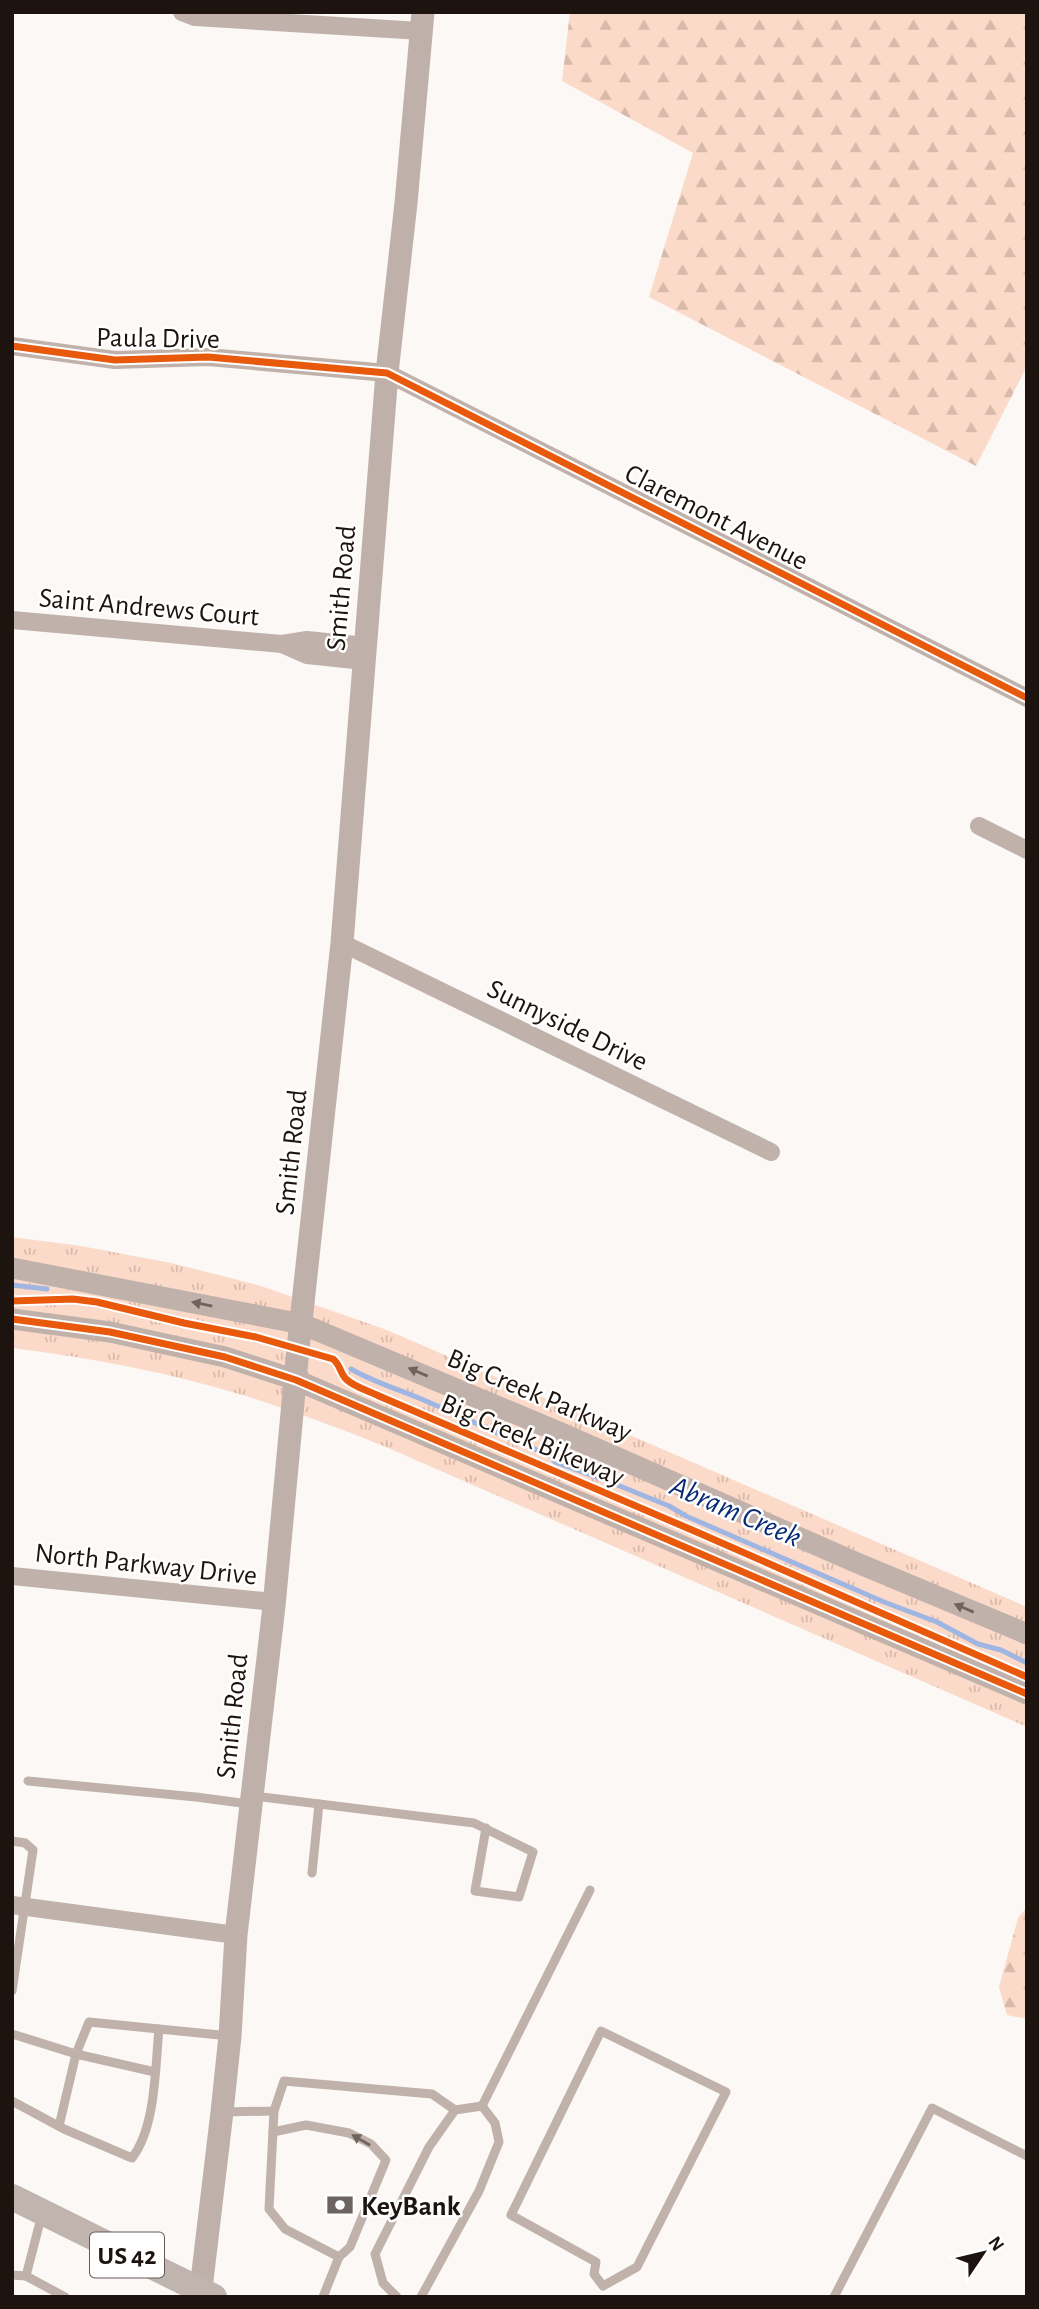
<svg xmlns="http://www.w3.org/2000/svg" width="1039" height="2309" font-family="'Alegreya Sans',sans-serif">
	<style>
		.grass { fill: url(#grass-tufts) }
		.forest { fill: url(#forest-firs) }
		.lines { fill: none; stroke-linecap: round; stroke-linejoin: round }
		.stream { stroke: #9fb6e3; stroke-width: 5 }
		.service { stroke: #c0b2ab; stroke-width: 9 }
		.minor { stroke: #c0b2ab; stroke-width: 18 }
		.tertiary { stroke: #c0b2ab; stroke-width: 21 }
		.secondary { stroke: #bfb1aa; stroke-width: 23 }
		.primary { stroke: #c0b4ae; stroke-width: 26 }
		.cycleway-casing { stroke: #fff; stroke-width: 11 }
		.cycleway { stroke: #e8590c; stroke-width: 7 }
		.oneway { fill: #6f635d }
		.labels { text-anchor: middle; stroke-width: 5; stroke-linejoin: round; paint-order: stroke }
		.shield { fill: #fff; stroke: #625a57; stroke-width: 2 }
		.shield-label { font-size: 26px; font-weight: bold; fill: #1e140f }
		.street-label { font-size: 28px; fill: #1e140f; stroke: #fff }
		.poi-label { font-size: 28px; font-weight: bold; fill: #1e140f; stroke: #fff; text-anchor: start }
		.water-label { font-size: 30px; font-style: italic; fill: #082b77; stroke: #fff }
	</style>
	<defs>
		<pattern id="grass-tufts" width="24" height="20" patternUnits="userSpaceOnUse" patternTransform="scale(1.75)"><rect width="24" height="20" fill="#fcdac9"/><path d="M3 7l-1-3M5 7V3M7 7l1-3M15 17l-1-3M17 17v-4M19 17l1-3" fill="none" stroke="#d8baab"/></pattern>
		<pattern id="forest-firs" width="22" height="20" patternUnits="userSpaceOnUse" patternTransform="scale(1.75)"><rect width="22" height="20" fill="#fcdac9"/><path d="M5 1l3.5 6h-7zM16 11l3.5 6h-7z" fill="#d8baab"/></pattern>
	</defs>
	<rect width="100%" height="100%" fill="#fbf8f6"/>
	<path class="grass" d="M 12,1237 L 81,1246 L 171,1263 L 258,1285 L 387,1330 L 1027,1607 L 1027,1727 L 386,1447 C 341,1429 296,1412 249,1397 C 172,1373 92,1358 12,1348 Z"/>
	<g class="forest">
		<path d="M 570,12 L 1027,12 L 1027,366 L 976,466 L 649,297 L 693,153 L 562,81 Z"/>
		<path d="M 1027,1907 L 1027,2019 L 1007,2015 L 999,1987 L 1018,1918 Z"/>
	</g>
	<g class="lines">
		<g class="stream">
			<path d="M 12,1285 L 47,1289"/>
			<path d="M 351,1369 C 375,1383 401,1390 426,1401 C 468,1419 509,1439 551,1456 L 555,1462 L 615,1484 L 669,1506 L 686,1516 L 884,1602 L 937,1622 L 978,1644 L 1001,1650 L 1027,1663"/>
		</g>
		<g class="service">
			<path d="M 28,1781 L 196,1797 L 249,1804"/>
			<path d="M 254,1796 L 474,1823 L 533,1852 L 519,1897 L 475,1891 L 486,1828"/>
			<path d="M 12,1841 L 25,1843 L 33,1850 L 12,1991"/>
			<path d="M 312,1873 L 319,1804"/>
			<path d="M 601,2031 L 726,2092 L 637,2267 L 603,2286 L 594,2274 L 596,2262 L 511,2215 Z"/>
			<path d="M 12,2034 L 76,2054 L 59,2126"/>
			<path d="M 155,2072 L 76,2054 L 89,2022 L 159,2029"/>
			<path d="M 12,2101 L 64,2129 L 132,2158 C 156,2127 155,2068 159,2029 L 230,2036"/>
			<path d="M 482,2106 L 590,1890"/>
			<path d="M 274,2111 L 269,2209 L 285,2229 L 339,2257 L 323,2297"/>
			<path d="M 222,2112 L 274,2111 L 284,2081 L 432,2094 L 455,2110"/>
			<path d="M 273,2132 L 306,2125 L 349,2133 L 371,2144 L 386,2160 L 350,2247 L 339,2257"/>
			<path d="M 42,2214 L 26,2276 L 65,2297"/>
			<path d="M 12,2275 L 26,2276"/>
			<path d="M 397,2297 L 383,2283 L 375,2254 L 429,2147 L 455,2110 L 482,2106 L 495,2123 L 499,2142 L 479,2191 L 421,2297"/>
			<path d="M 834,2297 L 932,2108 L 1027,2156"/>
		</g>
		<g class="minor">
			<path d="M 182,12 L 195,17 L 421,31"/>
			<path d="M 12,346 L 115,360 L 208,357 L 387,373 L 1027,698"/>
			<path d="M 12,620 L 282,644 L 307,640 L 366,646"/>
			<path d="M 282,644 L 307,655 L 364,661"/>
			<path d="M 979,826 L 1027,850"/>
			<path d="M 342,943 L 771,1152"/>
			<path d="M 12,1576 L 274,1602"/>
			<path d="M 12,1905 L 236,1935"/>
		</g>
		<g class="tertiary">
			<path d="M 12,1268 L 302,1324 L 561,1433 L 855,1562 L 1027,1634"/>
			<path d="M 12,1319 L 110,1332 L 225,1357 L 296,1380 L 1027,1694"/>
		</g>
		<path class="secondary" d="M 200,2297 L 222,2112 L 230,2036 L 236,1935 L 274,1606 L 298,1349 L 342,943 L 387,373 L 406,203 L 423,12"/>
		<path class="primary" d="M 12,2197 L 214,2297"/>
		<defs>
			<g id="cycleway">
				<path d="M 12,346 L 115,360 L 208,357 L 387,373 L 1027,698"/>
				<path d="M 12,1301 L 73,1299 L 97,1302 L 184,1323 L 256,1337 L 333,1359 C 340,1364 340,1373 346,1379 C 354,1387 369,1391 379,1396 L 699,1533 L 1027,1677"/>
				<path d="M 12,1319 L 110,1332 L 225,1357 L 296,1380 L 1027,1694"/>
			</g>
		</defs>
		<use href="#cycleway" class="cycleway-casing"/>
		<use href="#cycleway" class="cycleway"/>
	</g>
	<defs><path id="oneway-solid" d="M-6-.8H1V-3.2L6.5 0L1 3.2V.8H-6Z" transform="scale(1.75)"/></defs>
	<g class="oneway">
		<use href="#oneway-solid" transform="translate(202 1304) rotate(-169)"/>
		<use href="#oneway-solid" transform="translate(418 1372) rotate(-157)"/>
		<use href="#oneway-solid" transform="translate(964 1608) rotate(-157)"/>
		<use href="#oneway-solid" transform="translate(361 2140) rotate(-150)"/>
	</g>
	<defs>
		<symbol id="bank-bare" viewBox="-9 -9 18 18"><path d="M-6-4H6V4H-6ZM0-2.3a2.3 2.3 0 1 0 0 4.6a2.3 2.3 0 1 0 0-4.6Z" fill="#6b6460" stroke="#fff" stroke-width="2.5" paint-order="stroke"/></symbol>
	</defs>
	<g fill-rule="evenodd">
		<use href="#bank-bare" x="321" y="2186" width="38" height="38"/>
	</g>
	<g class="labels">
		<rect class="shield" x="90" y="2232.5" width="74" height="45" rx="5"/>
		<g class="shield-label">
			<text x="127" y="2264">US 42</text>
		</g>
		<g class="street-label">
			<text transform="translate(158 337) rotate(1)" y="10">Paula Drive</text>
			<text transform="translate(717 516) rotate(27)" y="10">Claremont Avenue</text>
			<text transform="translate(340 588) rotate(-85)" y="10">Smith Road</text>
			<text transform="translate(149 606) rotate(5)" y="10">Saint Andrews Court</text>
			<text transform="translate(568 1024) rotate(26)" y="10">Sunnyside Drive</text>
			<text transform="translate(290 1152) rotate(-84)" y="10">Smith Road</text>
			<text transform="translate(540 1394) rotate(23)" y="10">Big Creek Parkway</text>
			<text transform="translate(533 1439) rotate(23)" y="10">Big Creek Bikeway</text>
			<text transform="translate(146 1563) rotate(6)" y="10">North Parkway Drive</text>
			<text transform="translate(231 1716) rotate(-84)" y="10">Smith Road</text>
		</g>
		<g class="poi-label">
			<text x="361" y="2215">KeyBank</text>
		</g>
		<g class="water-label">
			<text transform="translate(736 1511) rotate(23)" y="10">Abram Creek</text>
		</g>
	</g>
	<rect width="1039" height="2309" fill="none" stroke="#1e140f" stroke-width="28"/>
	<g transform="translate(983 2253) rotate(55)" stroke="#ffffff" stroke-width="5" paint-order="stroke">
	<path d="M0-5L12 26L0 18L-12 26Z" fill="#1e140f"/>
	<text y="-10" font-size="19" font-weight="bold" text-anchor="middle" fill="#1e140f">N</text>
	</g>
</svg>
